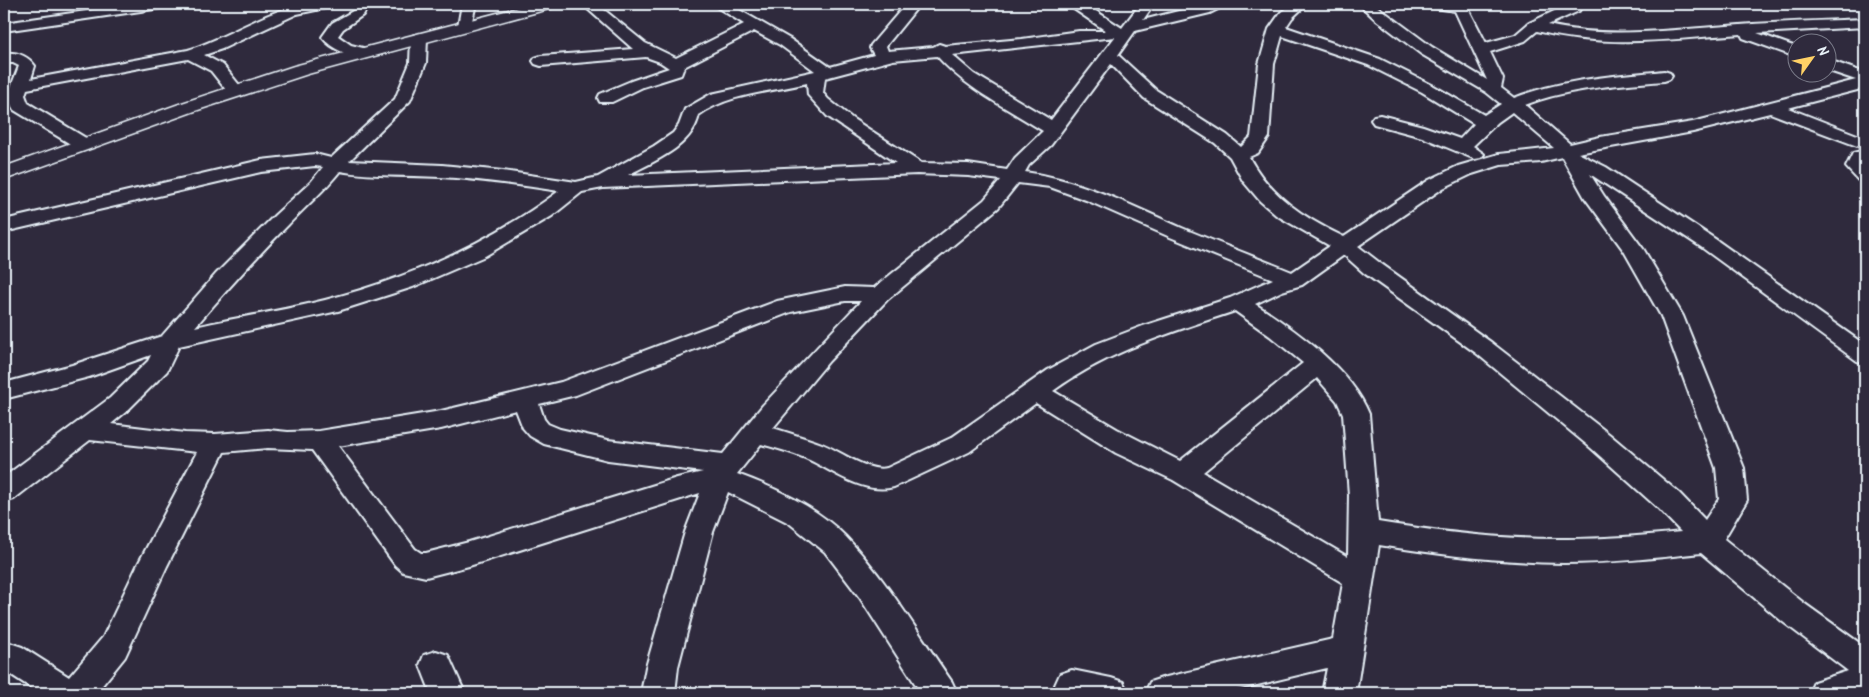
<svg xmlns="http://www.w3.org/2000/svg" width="1869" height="697" font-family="Kalam,sans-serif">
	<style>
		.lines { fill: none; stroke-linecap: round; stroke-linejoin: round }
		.minor-casing { stroke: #e8f1f8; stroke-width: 4 }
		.tertiary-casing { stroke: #e8f1f8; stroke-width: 3 }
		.minor { fill: #2f2a3d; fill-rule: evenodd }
		.tertiary { fill: #2f2a3d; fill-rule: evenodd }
	</style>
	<rect width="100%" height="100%" fill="#2f2a3d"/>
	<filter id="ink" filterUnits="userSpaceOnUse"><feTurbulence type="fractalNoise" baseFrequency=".02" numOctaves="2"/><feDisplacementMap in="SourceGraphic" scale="10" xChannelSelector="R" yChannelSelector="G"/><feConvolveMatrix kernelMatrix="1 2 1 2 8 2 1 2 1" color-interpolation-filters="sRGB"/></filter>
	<g filter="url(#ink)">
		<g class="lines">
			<defs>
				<g id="minor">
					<path d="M 134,4 L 168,4 L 166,7 L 161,8 L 4,31 L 4,23 Z"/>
					<path d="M 304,4 L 332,4 L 330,7 L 297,14 L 222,49 L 204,55 L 223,65 L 244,91 L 242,95 L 230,95 L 211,71 L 188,59 L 27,89 L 25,95 L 28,103 L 89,140 L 92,144 L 89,148 L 83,149 L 77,148 L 14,110 C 4,95 14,81 19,66 L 13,63 L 4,63 L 4,53 C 17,52 27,55 35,66 L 31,79 L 188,50 C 227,38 265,11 304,4 Z"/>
					<path d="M 462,4 L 476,4 L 470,29 L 460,29 L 458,26 Z"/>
					<path d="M 515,4 L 542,4 L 545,7 L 543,10 L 538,11 L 517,7 Z"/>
					<path d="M 582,4 L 597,4 L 645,43 L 676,58 L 744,24 L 712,4 L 729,4 L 790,39 L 830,67 L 874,55 L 870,48 L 871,45 L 906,4 L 920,4 L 886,46 L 888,51 L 933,47 L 939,44 L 945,46 L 1022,39 L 1079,31 L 1106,31 L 1071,7 L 1069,4 L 1085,4 L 1122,28 L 1140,4 L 1154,4 L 1143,20 L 1206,4 L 1221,4 L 1220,8 L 1210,13 L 1135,31 L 1118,55 L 1156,90 L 1227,135 L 1241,147 L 1251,137 L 1259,64 L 1269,29 L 1281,12 L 1292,4 L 1307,4 L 1292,18 L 1286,27 L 1380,59 L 1434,86 L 1484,115 L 1501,104 L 1486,92 L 1421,54 L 1375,19 L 1359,4 L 1374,4 L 1432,47 L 1487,80 L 1455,11 L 1429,7 L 1427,4 L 1466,4 L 1486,43 L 1515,35 L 1529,23 L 1569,4 L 1583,4 L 1579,11 L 1548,25 C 1608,39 1667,30 1727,26 C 1773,22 1819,21 1865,19 L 1865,27 L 1757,33 L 1796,47 L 1796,57 L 1743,38 L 1741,34 C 1669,39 1610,49 1537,31 L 1525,41 L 1490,52 L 1503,79 L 1501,88 L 1514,98 C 1562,79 1614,76 1664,71 L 1670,73 L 1672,76 L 1670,79 L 1664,81 C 1617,85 1569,88 1525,105 L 1570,144 L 1600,137 L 1693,122 L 1856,80 L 1826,70 L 1826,59 L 1865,73 L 1865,88 L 1788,108 L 1865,138 L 1865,149 L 1770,113 L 1693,132 L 1578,153 L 1606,167 L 1715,239 L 1865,345 L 1865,364 L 1857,361 L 1701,247 L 1590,174 L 1604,196 L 1644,250 L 1683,316 L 1744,468 L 1747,500 L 1724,539 L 1805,604 L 1865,647 L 1865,693 L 1809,693 L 1814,682 L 1848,671 L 1783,622 L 1701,553 C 1656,558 1610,563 1564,563 C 1502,562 1440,555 1379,545 L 1356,693 L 1322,693 L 1327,668 L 1224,693 L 1145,693 L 1150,682 L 1162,678 L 1333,639 L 1343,583 L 1173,480 L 1116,453 L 1036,403 L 969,452 L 894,487 C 862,495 833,470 805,458 C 791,452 775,448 761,444 L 737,474 C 776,488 817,507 846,537 C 887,580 918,633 952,682 L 957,693 L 921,693 L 860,598 L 825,552 L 789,523 L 728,492 L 713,532 L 678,667 L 675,693 L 641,693 L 646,667 L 685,532 L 700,493 L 469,566 L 426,577 L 403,572 L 395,565 L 312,450 L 268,448 L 224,452 L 167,566 L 125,657 L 96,693 L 39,693 L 4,670 L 4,641 L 22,647 L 69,677 L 103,637 L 137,566 L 197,452 L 90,440 L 14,499 L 4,502 L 4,477 L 110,398 L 148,361 L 151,355 L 89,377 L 4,399 L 4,383 L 72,365 L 162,336 L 216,274 L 275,215 L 311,182 L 323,167 L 315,166 L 261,172 L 4,232 L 4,220 L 261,160 L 315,154 L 331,158 L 395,99 L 410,63 L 411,38 L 414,35 L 424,35 L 427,38 L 426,63 L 410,101 L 349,161 L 442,165 L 503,171 L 576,182 L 598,177 L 654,146 L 673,133 L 679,125 L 685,109 L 711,94 L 815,71 L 780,45 L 754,31 L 684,67 L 681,75 L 643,87 L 612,102 L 600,102 L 598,98 L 600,94 L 631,81 L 669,68 L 660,62 L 646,57 L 541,66 L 535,64 L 533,61 L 535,58 L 541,56 L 633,49 ZM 1282,36 L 1368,65 L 1422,92 L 1474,124 L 1460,139 L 1423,126 L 1380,115 L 1374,116 L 1371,120 L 1374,124 L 1422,137 L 1475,159 L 1481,158 L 1484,154 L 1473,146 L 1498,122 L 1512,112 L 1554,148 L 1499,154 L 1458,166 L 1429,180 L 1344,237 C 1304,218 1270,196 1249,157 L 1258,153 L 1269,137 L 1274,64 ZM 1115,37 L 1051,120 L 974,74 L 952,55 ZM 937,56 C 965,88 1007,108 1043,131 L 1015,158 L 1007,170 L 968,164 L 921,163 L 853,119 L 828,99 L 823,93 L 825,78 L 893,60 ZM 1111,64 L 1144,98 L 1215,143 L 1230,157 L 1243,181 L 1260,201 L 1276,215 L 1330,246 L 1292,272 C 1255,257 1218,243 1182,228 C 1130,205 1082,180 1025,172 L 1029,165 L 1051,145 ZM 807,83 L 808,95 L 827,116 L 896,163 L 628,175 C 654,161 692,147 699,115 C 729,93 772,92 807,83 ZM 1562,157 L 1585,198 L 1624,251 L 1661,316 L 1716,468 L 1719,499 L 1705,520 L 1679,493 L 1609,434 L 1492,343 L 1380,263 L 1358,246 L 1443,188 L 1472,174 L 1501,165 L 1541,162 ZM 340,171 C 372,177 407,175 440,177 C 480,179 520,185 559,191 C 489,243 410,278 325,300 C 282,311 238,317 195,327 C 225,292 256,257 289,224 C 306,206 324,191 340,171 ZM 917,174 L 968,176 L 1001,180 L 984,200 L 874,288 L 845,287 L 777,301 L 561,382 L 441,411 L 319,431 L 288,432 L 268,430 L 215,434 L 185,433 L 111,424 L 128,410 L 167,371 L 179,346 L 338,311 L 413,287 L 485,256 L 552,216 L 582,192 L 603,188 ZM 1018,183 L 1050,187 L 1086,200 L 1170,237 L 1273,279 L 1230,298 L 1143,326 L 1096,344 L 1048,370 L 951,438 L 887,468 C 869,473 840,451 822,444 C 806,438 789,433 773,428 L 829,361 L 887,300 L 998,208 ZM 1344,255 L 1364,273 L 1476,353 L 1591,448 L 1659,509 L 1681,532 C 1643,536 1605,539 1567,539 C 1504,540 1440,532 1378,522 L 1369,414 C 1351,369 1294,329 1255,304 L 1282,291 L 1302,285 ZM 845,301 L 861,301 L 763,405 L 723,454 L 608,440 L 560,429 L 548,424 L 544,419 L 539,404 L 576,395 L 791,312 ZM 1235,311 L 1270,336 L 1303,363 L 1180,461 L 1117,429 L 1053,391 C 1110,350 1170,333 1235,311 ZM 1317,378 L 1337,401 L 1343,414 L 1349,495 L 1348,557 L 1203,472 ZM 516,410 L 523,428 L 530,436 L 544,444 L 608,460 L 703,472 L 677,478 L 469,542 L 426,553 L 421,553 L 415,549 L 338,446 L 441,429 Z"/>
					<path d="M 358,8 L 363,9 L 365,12 L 363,15 L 343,29 L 338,36 L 351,45 L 367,49 L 370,52 L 367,55 C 353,59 331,49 322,37 L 332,23 Z"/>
					<path d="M 1865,150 L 1865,182 L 1858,180 L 1846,167 L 1853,153 Z"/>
					<path d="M 436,651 L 448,655 L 465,693 L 431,693 L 420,665 L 424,655 Z"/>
					<path d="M 1072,670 L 1111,678 L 1123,682 L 1128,693 L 1059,693 L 1055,685 L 1060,674 Z"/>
				</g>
				<path id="tertiary" d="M 532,4 L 558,4 L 556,7 L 308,74 L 195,111 L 4,180 L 4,167 L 182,103 L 294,66 Z"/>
			</defs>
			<use href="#minor" class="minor-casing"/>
			<use href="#tertiary" class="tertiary-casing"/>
			<use href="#minor" class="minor"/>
			<use href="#tertiary" class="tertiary"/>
		</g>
	</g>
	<rect width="1869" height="697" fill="none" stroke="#2f2a3d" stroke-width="20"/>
	<rect x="10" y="10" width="1849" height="677" fill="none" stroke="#e8f1f8" stroke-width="2" filter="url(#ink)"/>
	<g transform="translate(1812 58) rotate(57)"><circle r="24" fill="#2f2a3d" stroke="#797a88"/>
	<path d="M0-4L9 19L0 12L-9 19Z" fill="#ffd166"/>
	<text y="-8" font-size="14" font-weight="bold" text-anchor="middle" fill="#e8f1f8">N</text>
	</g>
</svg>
